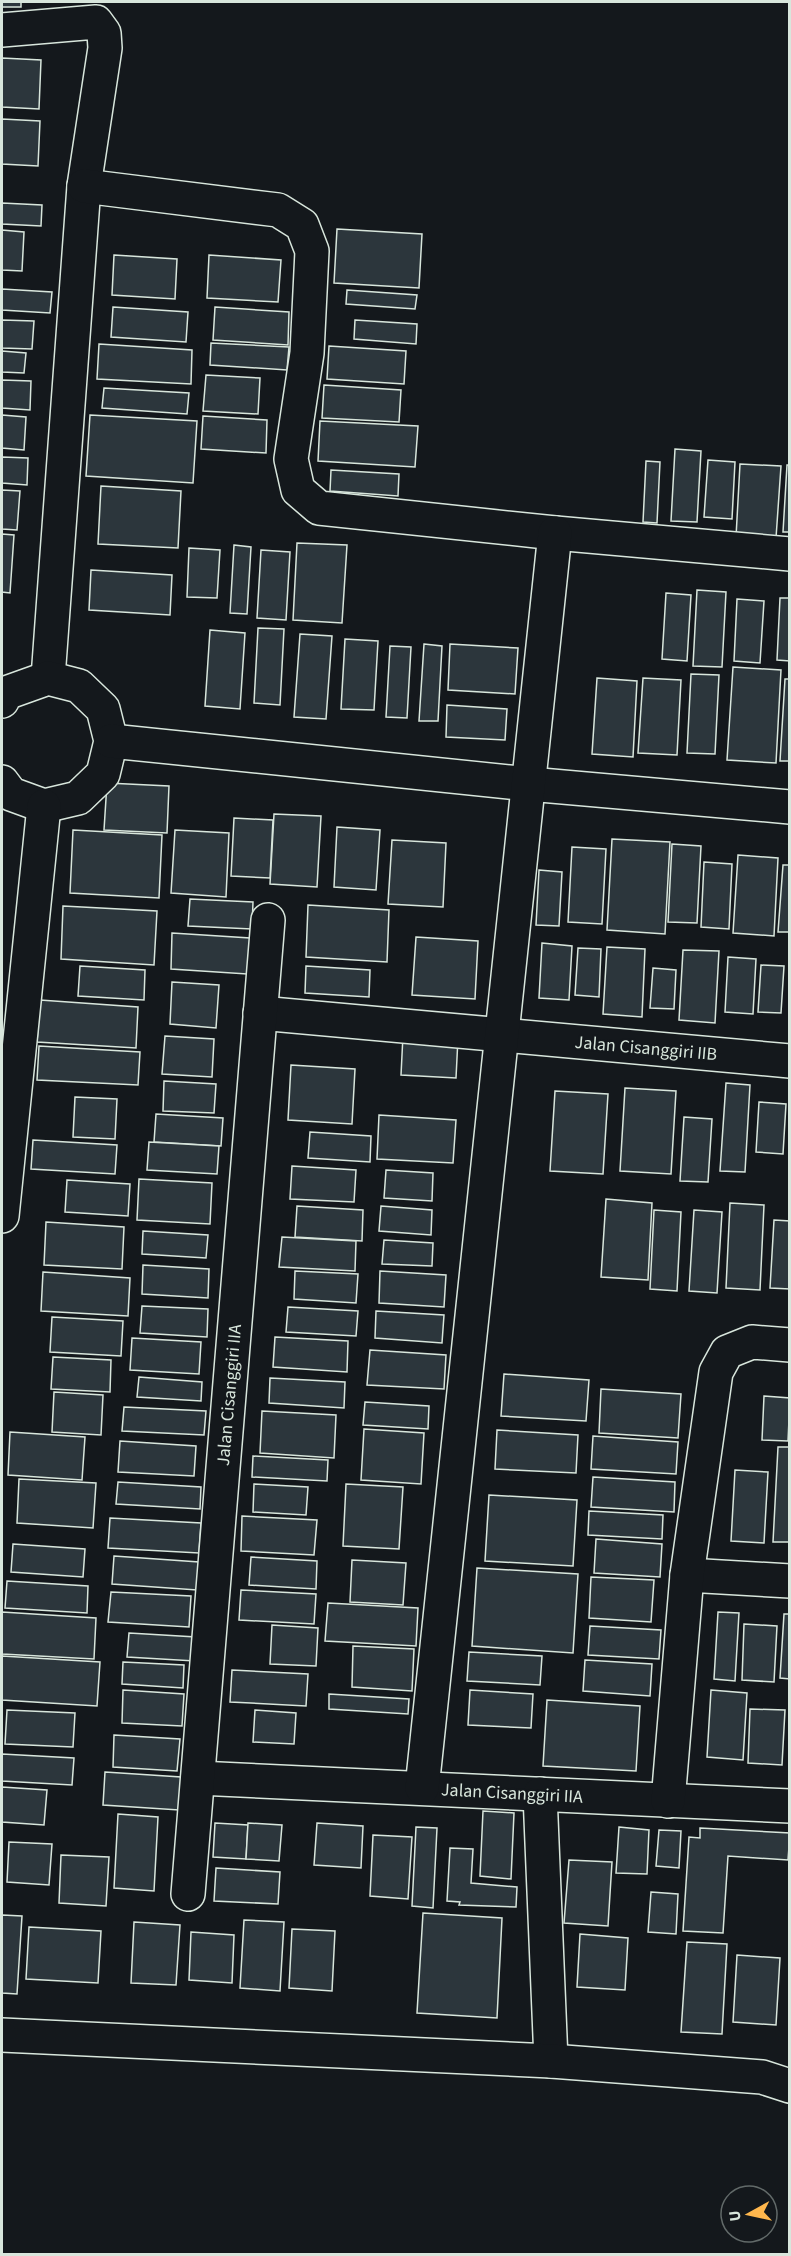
<svg xmlns="http://www.w3.org/2000/svg" width="791" height="2256" font-family="'Source Sans 3',sans-serif">
	<style>
		.building { fill: #2c363c; stroke: #d8e6dc; stroke-width: 1.5 }
		.lines { fill: none; stroke-linecap: round; stroke-linejoin: round }
		.minor-casing { stroke: #d8e6dc; stroke-width: 36 }
		.minor { stroke: #14181c; stroke-width: 33 }
		.labels { text-anchor: middle; stroke-width: 4.5; stroke-linejoin: round; paint-order: stroke }
		.street-label { font-size: 18px; fill: #d8e6dc; stroke: #14181c }
	</style>
	<rect width="100%" height="100%" fill="#14181c"/>
	<g class="building">
		<rect x="2" y="2" width="19" height="5"/>
		<path d="M 2,58 L 41,60 L 39,109 L 2,107 Z"/>
		<path d="M 2,119 L 40,121 L 38,166 L 2,164 Z"/>
		<path d="M 2,203 L 42,205 L 41,226 L 2,224 Z"/>
		<path d="M 337,229 L 422,234 L 419,288 L 334,283 Z"/>
		<path d="M 2,230 L 24,232 L 22,271 L 2,270 Z"/>
		<path d="M 114,255 L 177,259 L 175,299 L 112,295 Z"/>
		<path d="M 209,255 L 281,260 L 278,302 L 207,298 Z"/>
		<path d="M 2,289 L 52,292 L 50,313 L 2,310 Z"/>
		<path d="M 347,290 L 417,295 L 415,309 L 346,304 Z"/>
		<path d="M 113,307 L 188,312 L 186,342 L 111,337 Z"/>
		<path d="M 215,307 L 289,312 L 288,345 L 213,340 Z"/>
		<path d="M 2,320 L 34,321 L 32,349 L 2,348 Z"/>
		<path d="M 355,320 L 417,324 L 416,344 L 354,339 Z"/>
		<path d="M 211,343 L 289,347 L 287,370 L 210,365 Z"/>
		<path d="M 99,344 L 192,350 L 191,384 L 97,379 Z"/>
		<path d="M 329,346 L 406,351 L 404,384 L 327,379 Z"/>
		<path d="M 2,351 L 26,353 L 24,373 L 2,372 Z"/>
		<path d="M 206,375 L 260,378 L 258,414 L 203,411 Z"/>
		<path d="M 2,380 L 31,381 L 30,410 L 2,408 Z"/>
		<path d="M 324,385 L 401,390 L 399,422 L 322,418 Z"/>
		<path d="M 104,388 L 189,393 L 187,414 L 102,408 Z"/>
		<path d="M 2,415 L 26,417 L 24,450 L 2,448 Z"/>
		<path d="M 90,415 L 197,421 L 193,483 L 86,476 Z"/>
		<path d="M 203,416 L 267,420 L 266,453 L 201,449 Z"/>
		<path d="M 320,421 L 418,426 L 415,467 L 318,461 Z"/>
		<path d="M 675,449 L 701,451 L 697,522 L 671,521 Z"/>
		<path d="M 2,457 L 28,458 L 27,485 L 2,483 Z"/>
		<path d="M 708,460 L 735,462 L 732,519 L 704,517 Z"/>
		<path d="M 646,461 L 660,462 L 657,523 L 643,522 Z"/>
		<path d="M 740,464 L 781,466 L 776,538 L 736,537 Z"/>
		<path d="M 787,465 L 790,465 L 790,532 L 783,532 Z"/>
		<path d="M 331,470 L 399,474 L 398,496 L 330,491 Z"/>
		<path d="M 101,486 L 181,491 L 178,548 L 98,544 Z"/>
		<path d="M 2,490 L 20,491 L 17,530 L 2,529 Z"/>
		<path d="M 2,534 L 14,535 L 10,593 L 2,592 Z"/>
		<path d="M 297,543 L 347,545 L 342,623 L 293,620 Z"/>
		<path d="M 234,545 L 251,547 L 247,614 L 230,613 Z"/>
		<path d="M 189,548 L 220,550 L 217,598 L 187,597 Z"/>
		<path d="M 261,550 L 290,552 L 286,620 L 257,618 Z"/>
		<path d="M 91,570 L 172,575 L 170,615 L 89,610 Z"/>
		<path d="M 697,590 L 726,592 L 722,667 L 693,666 Z"/>
		<path d="M 666,593 L 691,595 L 687,661 L 662,659 Z"/>
		<path d="M 780,598 L 790,598 L 790,661 L 777,660 Z"/>
		<path d="M 737,599 L 764,601 L 760,663 L 734,661 Z"/>
		<path d="M 258,628 L 284,629 L 280,705 L 254,703 Z"/>
		<path d="M 210,630 L 245,633 L 240,709 L 205,706 Z"/>
		<path d="M 300,634 L 332,636 L 326,719 L 294,717 Z"/>
		<path d="M 345,639 L 378,641 L 374,710 L 341,709 Z"/>
		<path d="M 424,644 L 442,646 L 438,721 L 419,721 Z"/>
		<path d="M 450,644 L 518,648 L 515,694 L 448,690 Z"/>
		<path d="M 390,646 L 411,647 L 407,718 L 386,717 Z"/>
		<path d="M 733,667 L 781,670 L 776,763 L 727,760 Z"/>
		<path d="M 691,674 L 719,675 L 715,754 L 687,753 Z"/>
		<path d="M 597,678 L 637,681 L 633,757 L 592,754 Z"/>
		<path d="M 643,678 L 681,680 L 677,755 L 638,753 Z"/>
		<path d="M 785,679 L 790,679 L 790,761 L 780,761 Z"/>
		<path d="M 447,705 L 507,709 L 505,740 L 446,737 Z"/>
		<path d="M 107,783 L 169,786 L 167,833 L 104,830 Z"/>
		<path d="M 274,814 L 321,816 L 317,887 L 270,884 Z"/>
		<path d="M 234,818 L 273,820 L 270,878 L 231,876 Z"/>
		<path d="M 337,827 L 380,830 L 376,890 L 334,887 Z"/>
		<path d="M 73,830 L 162,835 L 159,898 L 70,893 Z"/>
		<path d="M 175,830 L 229,833 L 226,897 L 171,893 Z"/>
		<path d="M 612,839 L 670,842 L 665,934 L 607,930 Z"/>
		<path d="M 392,840 L 446,843 L 443,907 L 388,904 Z"/>
		<path d="M 672,844 L 701,846 L 697,923 L 668,922 Z"/>
		<path d="M 572,847 L 606,849 L 602,924 L 568,922 Z"/>
		<path d="M 738,855 L 778,858 L 774,936 L 733,933 Z"/>
		<path d="M 704,862 L 732,864 L 729,929 L 701,927 Z"/>
		<path d="M 783,865 L 790,865 L 790,932 L 778,932 Z"/>
		<path d="M 539,870 L 562,872 L 559,926 L 536,925 Z"/>
		<path d="M 190,899 L 253,902 L 252,929 L 188,926 Z"/>
		<path d="M 308,905 L 389,910 L 387,962 L 306,957 Z"/>
		<path d="M 63,906 L 157,911 L 154,965 L 61,959 Z"/>
		<path d="M 172,933 L 250,938 L 247,974 L 171,969 Z"/>
		<path d="M 416,937 L 478,941 L 475,999 L 412,995 Z"/>
		<path d="M 542,943 L 572,946 L 569,1000 L 539,998 Z"/>
		<path d="M 607,947 L 645,949 L 642,1017 L 603,1014 Z"/>
		<path d="M 578,948 L 601,949 L 599,997 L 575,995 Z"/>
		<path d="M 683,950 L 719,951 L 715,1023 L 679,1020 Z"/>
		<path d="M 728,957 L 756,959 L 753,1014 L 725,1012 Z"/>
		<path d="M 761,965 L 784,966 L 781,1013 L 758,1012 Z"/>
		<path d="M 80,966 L 145,970 L 144,1000 L 78,996 Z"/>
		<path d="M 306,966 L 370,970 L 369,997 L 305,993 Z"/>
		<path d="M 653,968 L 676,970 L 674,1009 L 650,1008 Z"/>
		<path d="M 172,982 L 219,985 L 216,1028 L 170,1024 Z"/>
		<path d="M 40,1000 L 138,1007 L 136,1048 L 37,1042 Z"/>
		<path d="M 403,1035 L 458,1038 L 456,1078 L 401,1075 Z"/>
		<path d="M 165,1036 L 214,1039 L 212,1077 L 162,1074 Z"/>
		<path d="M 39,1046 L 140,1052 L 138,1085 L 37,1080 Z"/>
		<path d="M 291,1065 L 355,1069 L 352,1124 L 288,1120 Z"/>
		<path d="M 164,1081 L 216,1084 L 214,1113 L 163,1111 Z"/>
		<path d="M 726,1083 L 750,1085 L 745,1172 L 720,1171 Z"/>
		<path d="M 625,1088 L 676,1091 L 671,1174 L 620,1171 Z"/>
		<path d="M 555,1091 L 608,1094 L 603,1174 L 550,1171 Z"/>
		<path d="M 75,1097 L 117,1099 L 115,1139 L 73,1137 Z"/>
		<path d="M 759,1102 L 786,1104 L 783,1154 L 756,1152 Z"/>
		<path d="M 156,1114 L 223,1118 L 221,1146 L 154,1142 Z"/>
		<path d="M 379,1115 L 456,1120 L 453,1163 L 377,1159 Z"/>
		<path d="M 684,1117 L 712,1119 L 708,1182 L 680,1181 Z"/>
		<path d="M 310,1132 L 371,1136 L 370,1162 L 308,1158 Z"/>
		<path d="M 33,1140 L 117,1145 L 115,1174 L 31,1169 Z"/>
		<path d="M 149,1142 L 219,1146 L 217,1174 L 147,1170 Z"/>
		<path d="M 292,1166 L 356,1170 L 354,1202 L 290,1199 Z"/>
		<path d="M 386,1170 L 433,1173 L 432,1201 L 384,1198 Z"/>
		<path d="M 139,1179 L 212,1183 L 210,1224 L 137,1220 Z"/>
		<path d="M 67,1180 L 130,1184 L 128,1216 L 65,1212 Z"/>
		<path d="M 606,1199 L 652,1203 L 648,1280 L 601,1277 Z"/>
		<path d="M 730,1203 L 764,1205 L 760,1290 L 726,1288 Z"/>
		<path d="M 297,1206 L 363,1210 L 362,1241 L 295,1237 Z"/>
		<path d="M 381,1206 L 432,1210 L 431,1235 L 379,1231 Z"/>
		<path d="M 654,1210 L 681,1212 L 677,1291 L 650,1289 Z"/>
		<path d="M 694,1210 L 722,1212 L 717,1293 L 689,1291 Z"/>
		<path d="M 774,1220 L 790,1221 L 790,1289 L 770,1288 Z"/>
		<path d="M 46,1222 L 124,1227 L 122,1269 L 44,1265 Z"/>
		<path d="M 143,1231 L 208,1235 L 206,1258 L 142,1254 Z"/>
		<path d="M 282,1237 L 356,1241 L 355,1271 L 279,1267 Z"/>
		<path d="M 384,1240 L 433,1243 L 432,1266 L 382,1264 Z"/>
		<path d="M 143,1265 L 209,1269 L 208,1298 L 142,1294 Z"/>
		<path d="M 295,1271 L 358,1274 L 356,1303 L 294,1299 Z"/>
		<path d="M 380,1271 L 446,1275 L 444,1307 L 379,1303 Z"/>
		<path d="M 43,1272 L 130,1278 L 128,1316 L 41,1311 Z"/>
		<path d="M 142,1306 L 208,1309 L 207,1337 L 140,1333 Z"/>
		<path d="M 288,1307 L 358,1311 L 356,1336 L 286,1332 Z"/>
		<path d="M 376,1311 L 444,1315 L 442,1343 L 375,1338 Z"/>
		<path d="M 52,1317 L 123,1321 L 121,1356 L 50,1352 Z"/>
		<path d="M 275,1337 L 348,1341 L 347,1372 L 273,1367 Z"/>
		<path d="M 132,1338 L 201,1342 L 199,1374 L 130,1370 Z"/>
		<path d="M 370,1350 L 446,1355 L 444,1389 L 367,1385 Z"/>
		<path d="M 53,1357 L 111,1360 L 110,1392 L 51,1389 Z"/>
		<path d="M 504,1374 L 589,1380 L 586,1421 L 501,1416 Z"/>
		<path d="M 139,1377 L 202,1382 L 201,1401 L 137,1397 Z"/>
		<path d="M 270,1378 L 345,1382 L 344,1408 L 269,1403 Z"/>
		<path d="M 601,1389 L 681,1394 L 678,1438 L 599,1433 Z"/>
		<path d="M 54,1392 L 103,1395 L 101,1435 L 52,1432 Z"/>
		<path d="M 764,1396 L 790,1398 L 788,1441 L 762,1440 Z"/>
		<path d="M 365,1402 L 429,1406 L 428,1429 L 363,1425 Z"/>
		<path d="M 124,1407 L 206,1411 L 204,1435 L 122,1431 Z"/>
		<path d="M 262,1411 L 336,1415 L 334,1458 L 260,1453 Z"/>
		<path d="M 364,1429 L 424,1433 L 421,1484 L 361,1480 Z"/>
		<path d="M 497,1430 L 578,1435 L 576,1473 L 495,1469 Z"/>
		<path d="M 10,1432 L 85,1437 L 82,1480 L 8,1475 Z"/>
		<path d="M 593,1436 L 678,1442 L 676,1474 L 591,1469 Z"/>
		<path d="M 120,1441 L 196,1446 L 194,1476 L 118,1472 Z"/>
		<path d="M 778,1447 L 790,1447 L 790,1542 L 773,1542 Z"/>
		<path d="M 253,1456 L 328,1460 L 327,1481 L 252,1477 Z"/>
		<path d="M 735,1470 L 768,1472 L 764,1543 L 731,1541 Z"/>
		<path d="M 593,1477 L 675,1482 L 674,1512 L 591,1507 Z"/>
		<path d="M 19,1479 L 96,1483 L 93,1528 L 17,1523 Z"/>
		<path d="M 118,1482 L 201,1487 L 200,1509 L 116,1504 Z"/>
		<path d="M 254,1484 L 308,1487 L 306,1515 L 253,1512 Z"/>
		<path d="M 346,1484 L 403,1487 L 399,1549 L 343,1546 Z"/>
		<path d="M 489,1495 L 577,1500 L 573,1566 L 485,1561 Z"/>
		<path d="M 589,1511 L 663,1515 L 662,1539 L 588,1535 Z"/>
		<path d="M 242,1516 L 317,1520 L 314,1555 L 241,1551 Z"/>
		<path d="M 110,1518 L 201,1523 L 199,1553 L 108,1548 Z"/>
		<path d="M 596,1539 L 662,1544 L 660,1577 L 594,1573 Z"/>
		<path d="M 13,1544 L 85,1549 L 83,1577 L 11,1572 Z"/>
		<path d="M 114,1556 L 199,1562 L 197,1590 L 112,1584 Z"/>
		<path d="M 251,1557 L 317,1561 L 316,1589 L 249,1585 Z"/>
		<path d="M 352,1560 L 406,1563 L 403,1605 L 350,1602 Z"/>
		<path d="M 477,1568 L 578,1574 L 573,1653 L 472,1646 Z"/>
		<path d="M 591,1577 L 654,1580 L 651,1622 L 589,1618 Z"/>
		<path d="M 7,1581 L 88,1586 L 87,1613 L 5,1608 Z"/>
		<path d="M 241,1590 L 316,1594 L 314,1624 L 239,1620 Z"/>
		<path d="M 111,1592 L 191,1596 L 189,1627 L 108,1622 Z"/>
		<path d="M 328,1603 L 418,1608 L 416,1646 L 325,1641 Z"/>
		<path d="M 2,1612 L 96,1618 L 94,1659 L 2,1654 Z"/>
		<path d="M 718,1612 L 739,1613 L 735,1681 L 714,1679 Z"/>
		<path d="M 784,1614 L 790,1614 L 790,1679 L 780,1678 Z"/>
		<path d="M 744,1624 L 777,1626 L 774,1682 L 742,1680 Z"/>
		<path d="M 272,1625 L 318,1628 L 316,1666 L 270,1664 Z"/>
		<path d="M 590,1626 L 661,1630 L 659,1659 L 588,1655 Z"/>
		<path d="M 129,1633 L 196,1637 L 195,1661 L 127,1657 Z"/>
		<path d="M 353,1646 L 414,1649 L 412,1691 L 352,1687 Z"/>
		<path d="M 469,1652 L 542,1656 L 540,1685 L 467,1681 Z"/>
		<path d="M 2,1656 L 100,1662 L 97,1706 L 2,1700 Z"/>
		<path d="M 585,1660 L 652,1664 L 650,1696 L 583,1691 Z"/>
		<path d="M 123,1662 L 184,1665 L 183,1688 L 122,1684 Z"/>
		<path d="M 232,1670 L 308,1674 L 306,1706 L 230,1702 Z"/>
		<path d="M 123,1690 L 184,1694 L 182,1726 L 122,1723 Z"/>
		<path d="M 470,1690 L 533,1694 L 531,1728 L 468,1725 Z"/>
		<path d="M 711,1690 L 747,1693 L 743,1760 L 707,1757 Z"/>
		<path d="M 329,1694 L 409,1699 L 408,1714 L 329,1709 Z"/>
		<path d="M 547,1700 L 640,1706 L 636,1771 L 543,1766 Z"/>
		<path d="M 750,1709 L 785,1710 L 782,1765 L 748,1763 Z"/>
		<path d="M 7,1710 L 75,1713 L 73,1747 L 5,1744 Z"/>
		<path d="M 255,1710 L 296,1713 L 294,1744 L 253,1742 Z"/>
		<path d="M 114,1735 L 180,1739 L 177,1771 L 113,1767 Z"/>
		<path d="M 2,1754 L 74,1758 L 72,1785 L 2,1781 Z"/>
		<path d="M 105,1772 L 181,1777 L 179,1810 L 103,1805 Z"/>
		<path d="M 2,1787 L 47,1790 L 44,1825 L 2,1822 Z"/>
		<path d="M 483,1811 L 514,1813 L 511,1879 L 480,1876 Z"/>
		<path d="M 118,1814 L 158,1817 L 154,1891 L 114,1888 Z"/>
		<path d="M 215,1823 L 248,1825 L 246,1859 L 213,1857 Z"/>
		<path d="M 248,1823 L 282,1825 L 279,1861 L 246,1859 Z"/>
		<path d="M 317,1823 L 363,1826 L 361,1868 L 314,1865 Z"/>
		<path d="M 416,1827 L 437,1828 L 433,1908 L 412,1906 Z"/>
		<path d="M 619,1827 L 649,1830 L 647,1874 L 616,1873 Z"/>
		<path d="M 700,1828 L 790,1833 L 788,1860 L 728,1856 L 723,1933 L 683,1931 L 689,1837 L 700,1838 Z"/>
		<path d="M 659,1830 L 681,1831 L 679,1868 L 656,1866 Z"/>
		<path d="M 373,1835 L 412,1837 L 408,1899 L 370,1896 Z"/>
		<path d="M 9,1842 L 52,1844 L 49,1885 L 7,1882 Z"/>
		<path d="M 450,1848 L 473,1849 L 471,1883 L 517,1887 L 516,1907 L 459,1905 L 460,1902 L 447,1901 Z"/>
		<path d="M 61,1855 L 109,1857 L 106,1906 L 59,1903 Z"/>
		<path d="M 569,1860 L 612,1862 L 608,1926 L 564,1923 Z"/>
		<path d="M 216,1868 L 280,1872 L 278,1904 L 214,1901 Z"/>
		<path d="M 651,1892 L 678,1894 L 676,1934 L 648,1932 Z"/>
		<path d="M 423,1913 L 502,1918 L 497,2018 L 417,2013 Z"/>
		<path d="M 2,1915 L 22,1916 L 17,1994 L 2,1993 Z"/>
		<path d="M 244,1920 L 284,1922 L 280,1991 L 240,1988 Z"/>
		<path d="M 134,1922 L 180,1925 L 176,1985 L 131,1983 Z"/>
		<path d="M 29,1927 L 101,1931 L 98,1983 L 26,1979 Z"/>
		<path d="M 292,1929 L 335,1931 L 332,1991 L 289,1988 Z"/>
		<path d="M 191,1932 L 234,1935 L 232,1983 L 189,1980 Z"/>
		<path d="M 580,1934 L 628,1938 L 625,1990 L 577,1987 Z"/>
		<path d="M 687,1942 L 727,1944 L 722,2034 L 681,2032 Z"/>
		<path d="M 737,1955 L 780,1958 L 776,2025 L 733,2022 Z"/>
	</g>
	<g class="lines">
		<defs>
			<g id="minor">
				<path d="M 2,30 L 96,22 L 104,33 L 105,48 L 84,186 L 48,678"/>
				<path d="M 84,186 L 278,210 L 302,225 L 312,251 L 307,353 L 291,459 L 298,490 L 319,508 L 555,533 L 790,554"/>
				<path d="M 2,701 L 6,693 L 48,678 L 79,686 L 103,709 L 111,741 L 103,774 L 78,798 L 44,806 L 11,794 L 2,782"/>
				<path d="M 111,741 L 529,784 L 790,807"/>
				<path d="M 260,1013 L 790,1061"/>
				<path d="M 2,1216 L 44,806"/>
				<path d="M 687,1575 L 790,1581"/>
				<path d="M 198,1778 L 790,1806"/>
				<path d="M 422,1788 L 555,533"/>
				<path d="M 540,1794 L 551,2061"/>
				<path d="M 668,1801 L 687,1575 L 716,1372 L 727,1352 L 752,1342 L 790,1345"/>
				<path d="M 188,1894 L 268,920"/>
				<path d="M 2,2035 L 551,2061 L 762,2077 L 790,2086"/>
			</g>
		</defs>
		<use href="#minor" class="minor-casing"/>
		<use href="#minor" class="minor"/>
	</g>
	<g class="labels">
		<g class="street-label">
			<text transform="translate(646 1048) rotate(5)" y="6">Jalan Cisanggiri IIB</text>
			<text transform="translate(229 1395) rotate(-85)" y="6">Jalan Cisanggiri IIA</text>
			<text transform="translate(512 1793) rotate(3)" y="6">Jalan Cisanggiri IIA</text>
		</g>
	</g>
	<rect width="791" height="2256" fill="none" stroke="#d8e6dc" stroke-width="6"/>
	<g transform="translate(749 2214) rotate(262)"><circle r="28" fill="#14181c" stroke="#626a69" stroke-width="1.5"/>
	<path d="M0-4.5L10 22L0 15L-10 22Z" fill="#ffb74d"/>
	<text y="-9" font-size="16" font-weight="bold" text-anchor="middle" fill="#d8e6dc">U</text>
	</g>
</svg>
